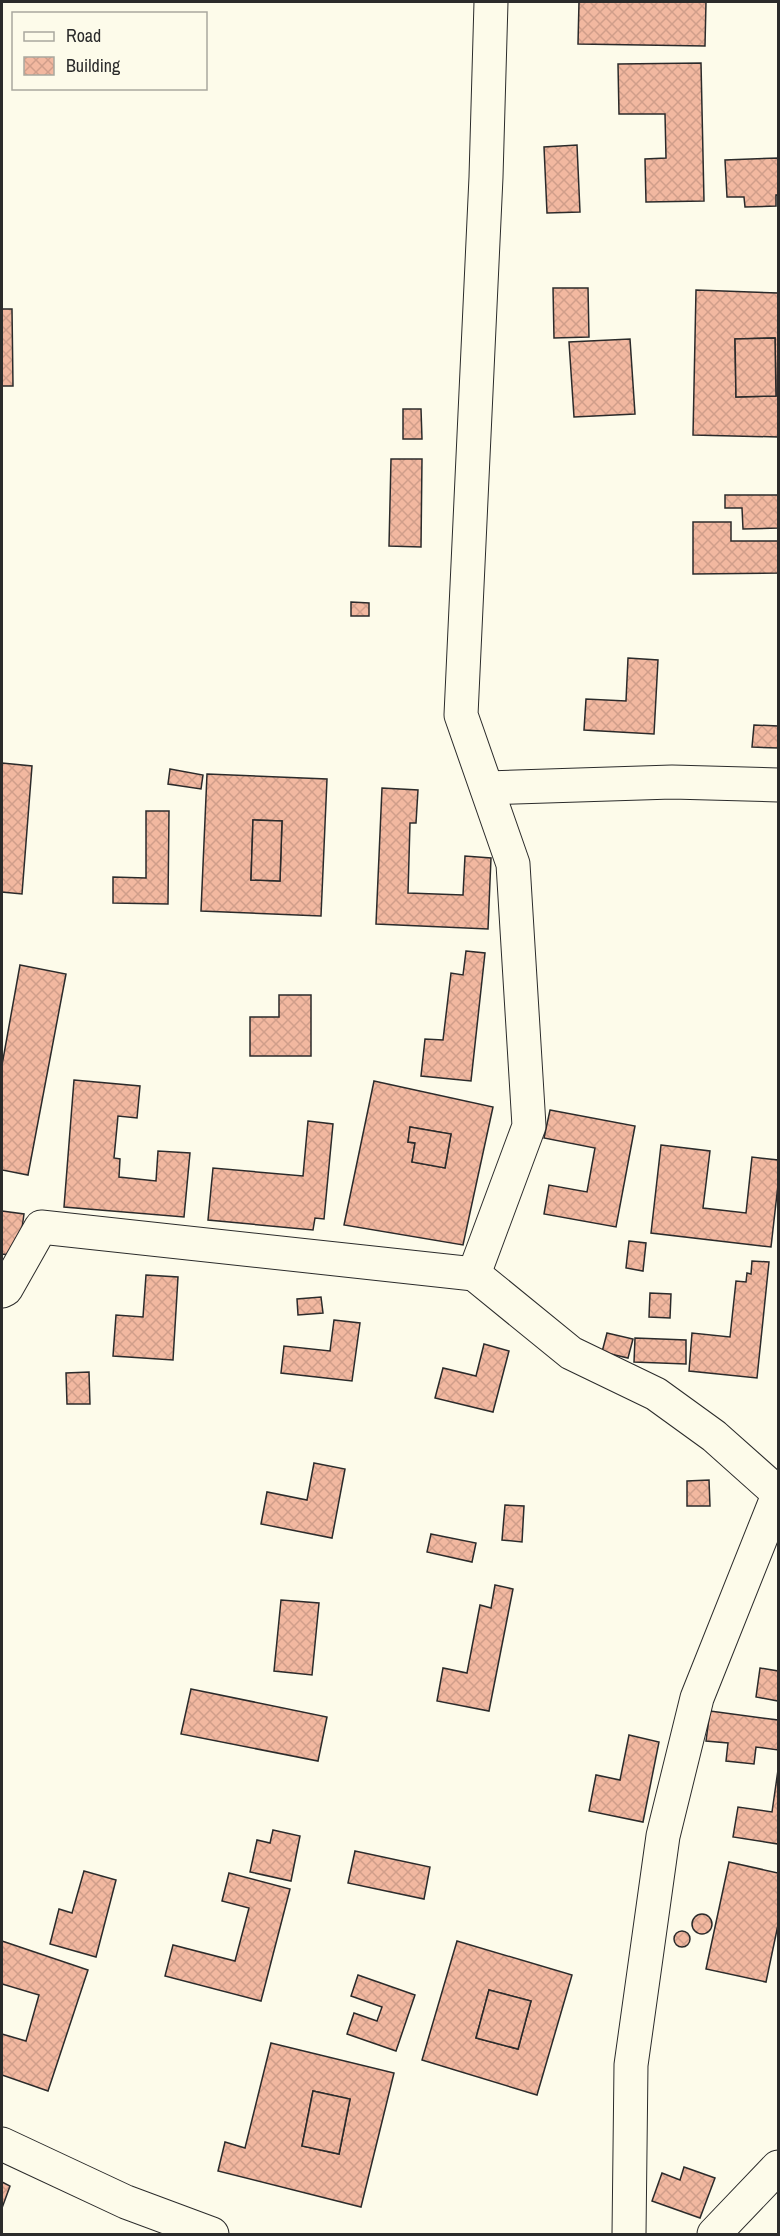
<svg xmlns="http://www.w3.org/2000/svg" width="780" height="2236" font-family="'Archivo Narrow',sans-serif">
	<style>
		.building { fill: url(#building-cross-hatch); stroke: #2b2b2b; stroke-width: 1.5; fill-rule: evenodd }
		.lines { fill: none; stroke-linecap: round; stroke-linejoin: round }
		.minor-casing { stroke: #2b2b2b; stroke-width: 35 }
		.minor { stroke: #fdfbea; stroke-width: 33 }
	</style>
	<defs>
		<pattern id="building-cross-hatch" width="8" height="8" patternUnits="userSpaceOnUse" patternTransform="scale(1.5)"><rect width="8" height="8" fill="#f2b8a0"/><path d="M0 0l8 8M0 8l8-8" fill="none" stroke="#d09e8a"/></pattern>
	</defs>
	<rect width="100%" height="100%" fill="#fdfbea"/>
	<g class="building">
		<path d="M 579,2 L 706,2 L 705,46 L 578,44 Z"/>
		<path d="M 701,63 L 704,201 L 646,202 L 645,159 L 666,158 L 665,114 L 619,114 L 618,64 Z"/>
		<path d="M 577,145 L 580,212 L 547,213 L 544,147 Z"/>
		<path d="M 778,158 L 778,195 L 776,195 L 776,206 L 745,207 L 744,197 L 727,197 L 725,160 Z"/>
		<path d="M 553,288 L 588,288 L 589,337 L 554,338 Z"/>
		<path d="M 696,290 L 778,293 L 778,437 L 693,435 ZM 775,338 L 776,396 L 736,397 L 735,339 Z"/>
		<path d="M 2,309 L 12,309 L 13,386 L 2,386 Z"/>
		<path d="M 775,338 L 776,396 L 736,397 L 735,339 Z"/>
		<path d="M 630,339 L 635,414 L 574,417 L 569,342 Z"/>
		<path d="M 403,409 L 421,409 L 422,439 L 403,439 Z"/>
		<path d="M 391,459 L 422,459 L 421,547 L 389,546 Z"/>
		<path d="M 725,495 L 778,495 L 778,528 L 743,529 L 742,508 L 725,508 Z"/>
		<path d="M 693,522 L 731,522 L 731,541 L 778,541 L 778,573 L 693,574 Z"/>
		<path d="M 351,602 L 369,603 L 369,616 L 351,616 Z"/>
		<path d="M 628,658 L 658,660 L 654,734 L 584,730 L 586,699 L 626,701 Z"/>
		<path d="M 754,725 L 778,726 L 778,748 L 752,747 Z"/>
		<path d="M 2,763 L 32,766 L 22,894 L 2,892 Z"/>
		<path d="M 170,769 L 203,775 L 201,789 L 168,784 Z"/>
		<path d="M 207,774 L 327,779 L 321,916 L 201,911 ZM 253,820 L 282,821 L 280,881 L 251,880 Z"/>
		<path d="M 382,788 L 418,790 L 416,823 L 410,823 L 408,893 L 463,895 L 465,856 L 491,858 L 488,929 L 376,924 Z"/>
		<path d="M 146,811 L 169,811 L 168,904 L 113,903 L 113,877 L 146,878 Z"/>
		<path d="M 253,820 L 282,821 L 280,881 L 251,880 Z"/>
		<path d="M 466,951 L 485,953 L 471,1081 L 421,1076 L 425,1039 L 443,1040 L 451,973 L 463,975 Z"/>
		<path d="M 20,965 L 66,974 L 28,1175 L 2,1170 L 2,1065 Z"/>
		<path d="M 279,995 L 311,995 L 311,1056 L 250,1056 L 250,1017 L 279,1017 Z"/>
		<path d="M 74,1080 L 140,1086 L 137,1118 L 118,1116 L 114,1158 L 120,1159 L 119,1177 L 156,1181 L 158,1151 L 190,1153 L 184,1217 L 64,1207 Z"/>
		<path d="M 374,1081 L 493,1107 L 463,1245 L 344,1225 ZM 410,1127 L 451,1134 L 445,1168 L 412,1162 L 415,1143 L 408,1142 Z"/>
		<path d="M 550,1110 L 635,1126 L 616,1227 L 544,1214 L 549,1185 L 587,1192 L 595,1148 L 544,1138 Z"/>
		<path d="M 308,1121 L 333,1124 L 324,1219 L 315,1218 L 313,1230 L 208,1220 L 213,1168 L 303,1176 Z"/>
		<path d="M 410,1127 L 451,1134 L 445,1168 L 412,1162 L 415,1143 L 408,1142 Z"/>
		<path d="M 661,1145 L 710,1151 L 703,1208 L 746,1213 L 752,1157 L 778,1160 L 778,1185 L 771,1247 L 651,1233 Z"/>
		<path d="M 2,1211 L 24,1214 L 18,1256 L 2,1254 Z"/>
		<path d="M 629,1241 L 646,1243 L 643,1271 L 626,1268 Z"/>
		<path d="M 752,1261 L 769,1262 L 757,1378 L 689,1371 L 692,1333 L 730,1337 L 736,1281 L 746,1282 L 747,1273 L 751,1274 Z"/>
		<path d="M 146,1275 L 178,1277 L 173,1360 L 113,1356 L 116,1315 L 143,1317 Z"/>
		<path d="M 650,1293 L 671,1294 L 670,1318 L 649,1317 Z"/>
		<path d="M 321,1297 L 323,1313 L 298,1315 L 297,1299 Z"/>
		<path d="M 334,1320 L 360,1323 L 352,1381 L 281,1373 L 284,1346 L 330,1351 Z"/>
		<path d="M 607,1333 L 633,1339 L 628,1358 L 602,1352 Z"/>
		<path d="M 635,1338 L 686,1340 L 686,1364 L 634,1362 Z"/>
		<path d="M 484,1344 L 509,1351 L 493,1412 L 435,1398 L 443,1368 L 476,1376 Z"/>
		<path d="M 89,1372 L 90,1404 L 67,1404 L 66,1373 Z"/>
		<path d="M 314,1463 L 345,1469 L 332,1538 L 261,1524 L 267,1492 L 307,1500 Z"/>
		<path d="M 709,1480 L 710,1506 L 687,1506 L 687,1481 Z"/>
		<path d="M 505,1505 L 524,1506 L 522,1542 L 502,1540 Z"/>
		<path d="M 431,1534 L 476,1543 L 472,1562 L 427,1552 Z"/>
		<path d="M 495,1585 L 513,1589 L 489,1711 L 437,1701 L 443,1668 L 467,1673 L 480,1605 L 491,1608 Z"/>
		<path d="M 281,1600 L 319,1603 L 312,1675 L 274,1671 Z"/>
		<path d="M 760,1668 L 778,1671 L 778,1701 L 756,1697 Z"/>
		<path d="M 191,1689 L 327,1717 L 318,1761 L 181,1734 Z"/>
		<path d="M 710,1711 L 778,1720 L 778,1750 L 756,1747 L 754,1764 L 726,1761 L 728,1743 L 706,1741 Z"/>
		<path d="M 629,1735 L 659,1742 L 643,1822 L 589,1811 L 596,1775 L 620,1780 Z"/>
		<path d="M 778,1770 L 778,1844 L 733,1837 L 738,1807 L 772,1812 Z"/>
		<path d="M 273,1830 L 300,1836 L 291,1881 L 250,1872 L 257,1840 L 270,1843 Z"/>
		<path d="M 355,1851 L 430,1867 L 424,1899 L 348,1883 Z"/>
		<path d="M 729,1862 L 778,1873 L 778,1925 L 766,1982 L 706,1969 Z"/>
		<path d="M 84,1871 L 116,1880 L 96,1957 L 50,1944 L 59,1909 L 72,1913 Z"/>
		<path d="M 229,1873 L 290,1889 L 261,2001 L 165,1976 L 173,1945 L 235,1961 L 249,1908 L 222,1901 Z"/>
		<circle cx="702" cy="1924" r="10"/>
		<circle cx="682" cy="1939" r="8"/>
		<path d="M 2,1941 L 88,1970 L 48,2091 L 2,2075 L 2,2034 L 26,2041 L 39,1995 L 2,1984 Z"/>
		<path d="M 457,1941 L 572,1975 L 537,2095 L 422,2060 ZM 489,1990 L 531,2001 L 518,2049 L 476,2038 Z"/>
		<path d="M 358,1975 L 415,1995 L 396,2051 L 347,2034 L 354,2013 L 377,2021 L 382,2007 L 351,1996 Z"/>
		<path d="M 489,1990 L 531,2001 L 518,2049 L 476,2038 Z"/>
		<path d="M 271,2043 L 394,2073 L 361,2207 L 218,2171 L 225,2142 L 245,2148 ZM 313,2091 L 350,2099 L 339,2154 L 302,2146 Z"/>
		<path d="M 313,2091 L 350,2099 L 339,2154 L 302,2146 Z"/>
		<path d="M 684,2167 L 715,2178 L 700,2218 L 652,2201 L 662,2173 L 680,2180 Z"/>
		<path d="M 2,2182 L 10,2186 L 2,2208 Z"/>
	</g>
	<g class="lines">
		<defs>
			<g id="minor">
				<path d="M 487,788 L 672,782 L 778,785"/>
				<path d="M 474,1274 L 571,1353 L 656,1394 L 714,1436 L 778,1493"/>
				<path d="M 2,1291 L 6,1289 L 41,1227 L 474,1274 L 529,1126 L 513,864 L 461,715 L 486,177 L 491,2"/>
				<path d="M 2,2144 L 126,2202 L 212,2234"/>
				<path d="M 629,2234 L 631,2065 L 663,1836 L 697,1698 L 778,1495"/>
				<path d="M 714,2234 L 778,2167"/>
			</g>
		</defs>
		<use href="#minor" class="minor-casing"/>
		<use href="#minor" class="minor"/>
	</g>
	<rect width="780" height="2236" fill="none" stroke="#2b2b2b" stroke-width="6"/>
	<rect x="12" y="12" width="195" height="78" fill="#fdfbea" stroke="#a9a89e" stroke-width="1.5"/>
	<rect x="24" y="32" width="30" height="9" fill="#fdfbea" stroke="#a9a89e" stroke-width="1.5"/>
	<text x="66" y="42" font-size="18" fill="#2b2b2b">Road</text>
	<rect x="24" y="57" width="30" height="18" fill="url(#building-cross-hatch)" stroke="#a9a89e" stroke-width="1.5"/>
	<text x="66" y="72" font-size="18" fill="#2b2b2b">Building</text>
</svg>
